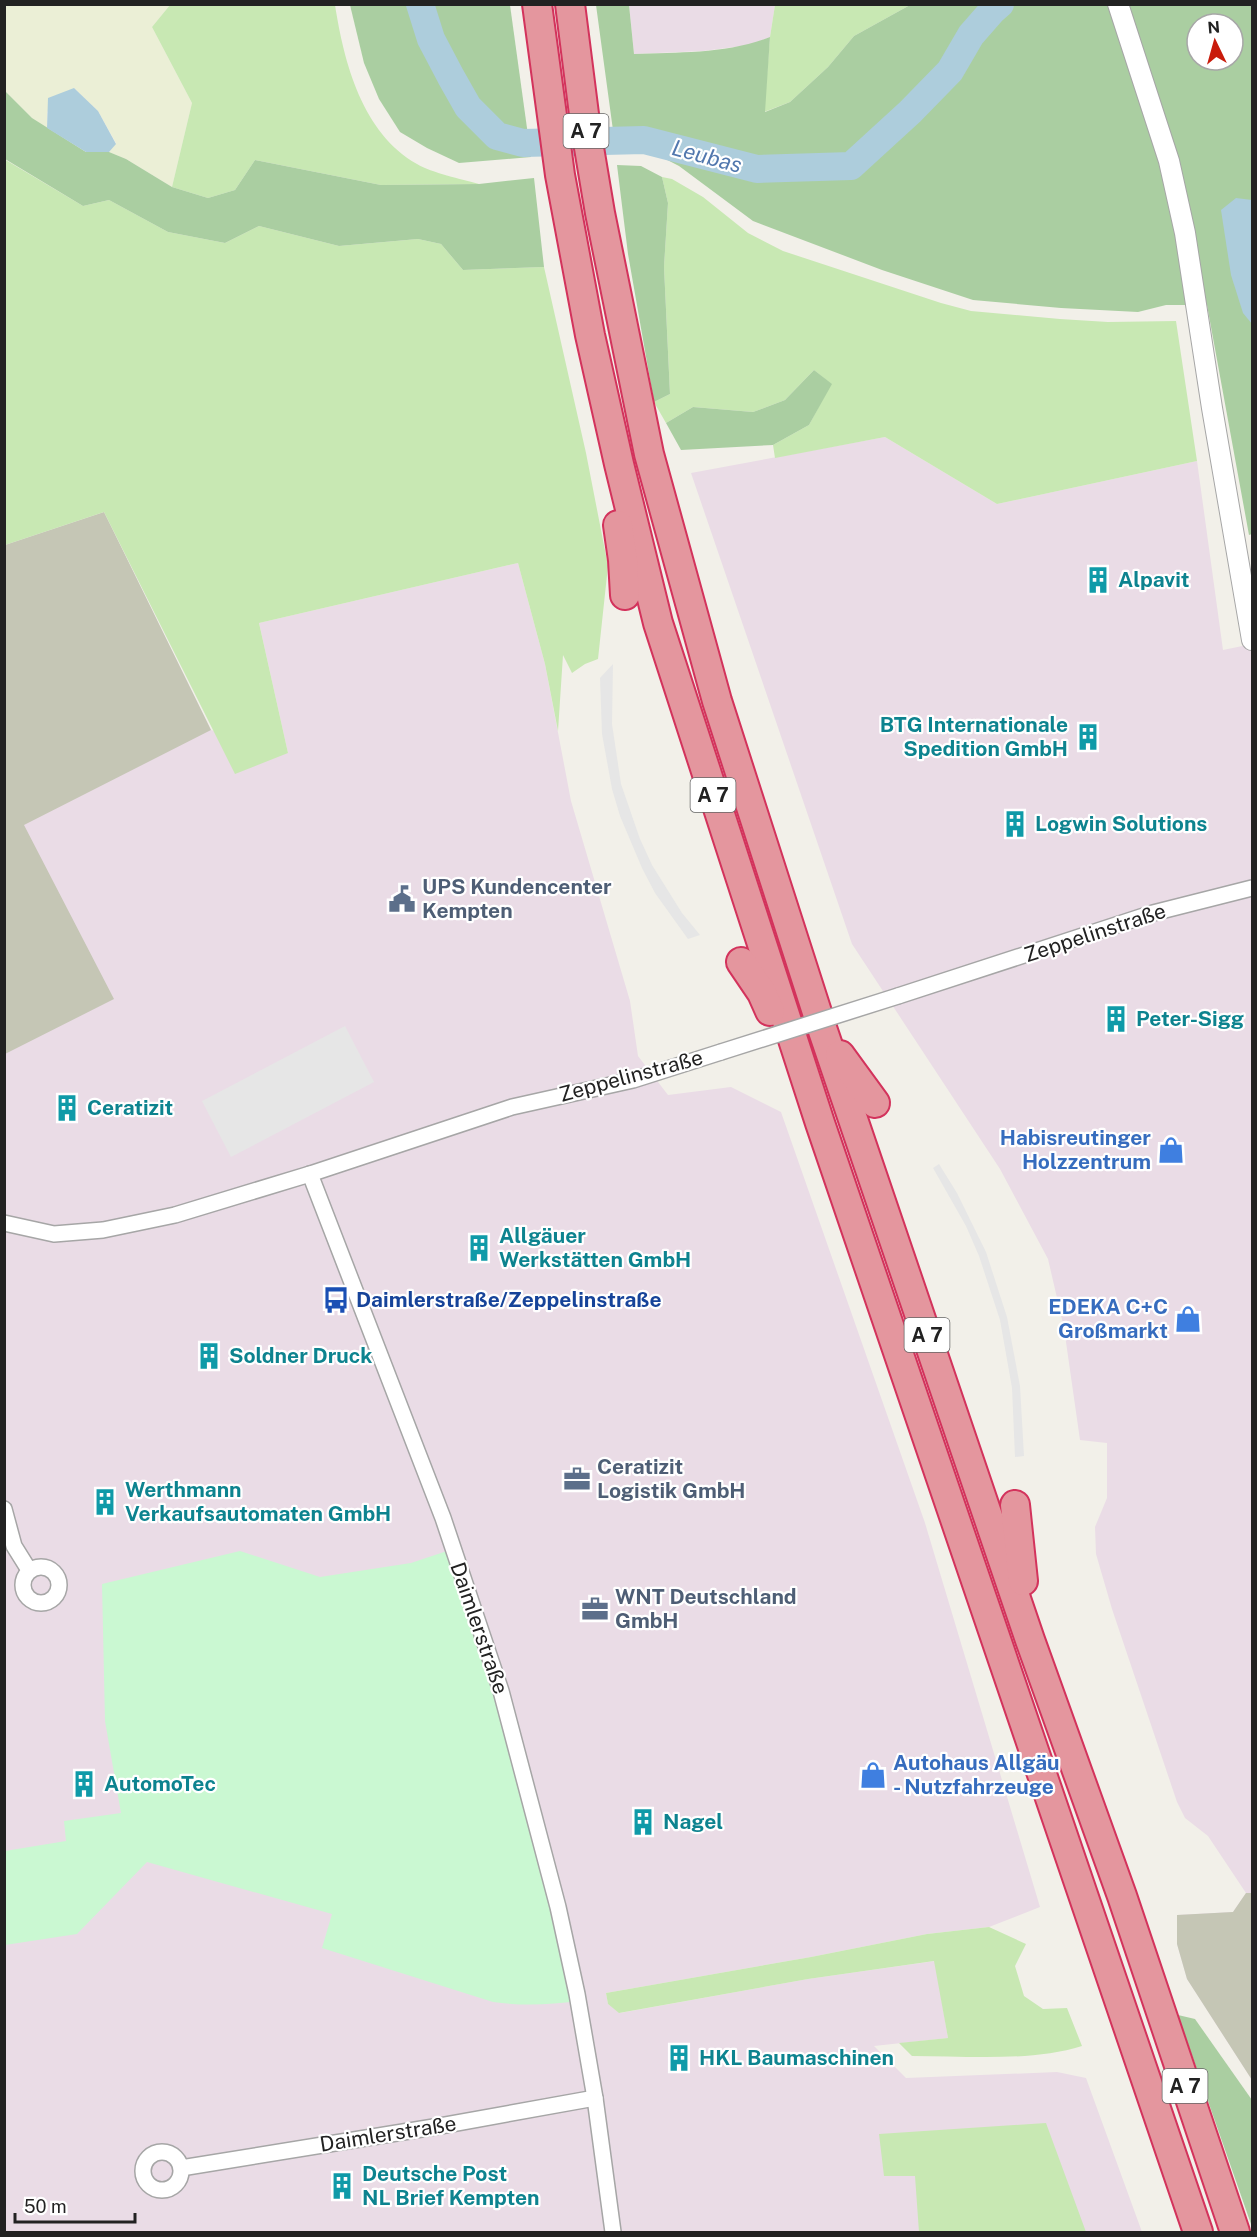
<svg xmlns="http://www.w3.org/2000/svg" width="1257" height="2237" font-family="'Public Sans',sans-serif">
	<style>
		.industrial { fill: #eadce6 }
		.construction { fill: #c5c6b5 }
		.farmland { fill: #ebefd6 }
		.grass { fill: #c8e8b3 }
		.forest { fill: #aacea1; fill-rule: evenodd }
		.park { fill: #caf8d2 }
		.parking { fill: #e6e6e6 }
		.water { fill: #adcddc }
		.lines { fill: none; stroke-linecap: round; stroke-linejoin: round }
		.river { stroke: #adcddc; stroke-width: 28 }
		.minor-casing { stroke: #a6a6a6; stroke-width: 18 }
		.tertiary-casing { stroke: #a6a6a6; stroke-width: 22 }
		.motorway-casing { stroke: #d3335c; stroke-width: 32 }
		.minor { stroke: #fff; stroke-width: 15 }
		.tertiary { stroke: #fff; stroke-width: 20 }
		.motorway { stroke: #e4969e; stroke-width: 28 }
		.minor-bridge-casing { stroke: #a6a6a6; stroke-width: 18; stroke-linecap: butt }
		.minor-bridge { stroke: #fff; stroke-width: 15 }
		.labels { text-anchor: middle; stroke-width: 4.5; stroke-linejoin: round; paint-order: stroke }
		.shield { fill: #fff; stroke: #646464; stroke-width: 1.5 }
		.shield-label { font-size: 20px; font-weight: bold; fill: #222 }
		.culture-label { font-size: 21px; font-weight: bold; fill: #0d838f; stroke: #fff; text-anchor: start }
		.service-label { font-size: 21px; font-weight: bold; fill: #4e5e75; stroke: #fff; text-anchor: start }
		.street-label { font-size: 21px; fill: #222; stroke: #fff }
		.shop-label { font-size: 21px; font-weight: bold; fill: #366cbe; stroke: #fff; text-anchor: end }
		.transit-label { font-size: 21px; font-weight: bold; fill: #164399; stroke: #fff; text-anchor: start }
		.water-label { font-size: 22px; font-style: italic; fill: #5278ae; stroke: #fff }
	</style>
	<rect width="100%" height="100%" fill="#f2f0e9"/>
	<g class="industrial">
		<path d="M 629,5 L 775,5 L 770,37 L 750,45 L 703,51 L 634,54 Z"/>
		<path d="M 885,437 L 997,504 L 1197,461 L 1223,650 L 1252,644 L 1252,2080 L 1187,1979 L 1177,1944 L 1177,1915 L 1233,1912 L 1246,1893 L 1208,1836 L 1185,1818 L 1177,1802 L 1112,1609 L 1096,1554 L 1095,1527 L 1107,1498 L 1107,1443 L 1080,1440 L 1064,1328 L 1048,1259 L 1000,1169 L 852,944 L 691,473 Z"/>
		<path d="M 104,512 L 211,730 L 288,753 L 259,623 L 518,563 L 545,664 L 571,801 L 630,1001 L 638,1056 L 668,1095 L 731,1087 L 781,1112 L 925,1523 L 1040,1907 L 989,1927 L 927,1934 L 811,1957 L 606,1993 L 608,2004 L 620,2013 L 808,1979 L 935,1961 L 948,2038 L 874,2046 L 906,2078 L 1057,2072 L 1086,2078 L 1142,2232 L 5,2232 L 4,545 Z"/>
	</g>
	<g class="construction">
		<path d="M 104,512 L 211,730 L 24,825 L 114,999 L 5,1054 L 5,545 Z"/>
		<path d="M 1246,1893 L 1252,1893 L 1252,2080 L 1187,1979 L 1177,1944 L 1177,1915 L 1233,1912 Z"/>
	</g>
	<path class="farmland" d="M 4,5 L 170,5 L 152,27 L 192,103 L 172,187 L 126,159 L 109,152 L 116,143 L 98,111 L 74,88 L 47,112 L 47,128 L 32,118 L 5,91 Z"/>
	<g class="grass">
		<path d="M 170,5 L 335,5 C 344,62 362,133 417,164 C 432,173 461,179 479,184 L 381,185 L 255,160 L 235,190 L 208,198 L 172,187 L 192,103 L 152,27 Z"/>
		<path d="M 775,5 L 910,5 L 854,36 L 828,67 L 790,102 L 764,112 L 770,37 Z"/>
		<path d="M 4,159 L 83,206 L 109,200 L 168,232 L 225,243 L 259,226 L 339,246 L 418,239 L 441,244 L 463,270 L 544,267 L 586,453 L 608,566 L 598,659 L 585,664 L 572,673 L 563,655 L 558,731 L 545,664 L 518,563 L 259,623 L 288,753 L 235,774 L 104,512 L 5,545 Z"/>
		<path d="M 662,177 L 672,179 L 703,197 L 748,233 L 783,251 L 941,303 L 971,311 L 1060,319 L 1108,322 L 1176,321 L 1197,461 L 997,504 L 885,437 L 775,458 L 773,445 L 809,425 L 831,384 L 814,370 L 785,400 L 753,412 L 693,407 L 666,423 L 654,402 L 670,394 L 664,267 L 668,203 Z"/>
		<path d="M 989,1927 L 1026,1944 L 1015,1966 L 1024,1996 L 1043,2009 L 1067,2008 L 1082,2046 C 1031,2062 966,2056 912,2056 L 899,2043 L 948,2038 L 934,1961 L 808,1979 L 619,2013 L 608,2004 L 606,1993 L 811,1957 L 927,1934 Z"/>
		<path d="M 1046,2123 L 1086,2232 L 919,2232 L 915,2176 L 884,2176 L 879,2134 Z"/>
	</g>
	<g class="forest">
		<path d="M 350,5 L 510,5 L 531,157 L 459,163 L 427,148 L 400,132 L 379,99 L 364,63 Z"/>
		<path d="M 596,5 L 629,5 L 634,54 C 680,52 727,54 770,37 L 765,112 L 790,102 L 828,67 L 854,36 L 910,5 L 1252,5 L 1252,534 L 1249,535 L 1207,305 L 1166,305 L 1138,312 L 1061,308 L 973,300 L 882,270 L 753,221 L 679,166 L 638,145 L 615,145 ZM 1197,24 L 1233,24 L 1233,60 L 1197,60 Z"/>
		<path d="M 5,91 L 32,118 L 86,152 L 109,152 L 126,159 L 172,187 L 208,198 L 235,190 L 255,160 L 381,185 L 479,184 L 534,178 L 544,267 L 463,270 L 441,244 L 418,239 L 339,246 L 259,226 L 225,243 L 168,232 L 109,200 L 83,206 L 5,159 Z"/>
		<path d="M 617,165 L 641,166 L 662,177 L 668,203 L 664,267 L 670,394 L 654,402 L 628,254 Z"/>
		<path d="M 814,370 L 832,384 L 809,425 L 773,445 L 681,450 L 666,423 L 693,407 L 753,412 L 785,400 Z"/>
		<path d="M 1178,2015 L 1195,2019 L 1252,2100 L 1252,2227 Z"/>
	</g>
	<path class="park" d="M 453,1549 L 501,1691 L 578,2001 C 549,2005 522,2006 493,2002 L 322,1948 L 332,1914 L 147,1862 L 77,1934 L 5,1945 L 5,1851 L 66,1841 L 64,1821 L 121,1813 L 105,1721 L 102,1584 L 240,1551 L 320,1577 L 411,1563 Z"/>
	<g class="parking">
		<path d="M 613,664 L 612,724 L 621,784 L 640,839 L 652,865 L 682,913 L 700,935 L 688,939 L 655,893 L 642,868 L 620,816 L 612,789 L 602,734 L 600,678 Z"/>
		<path d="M 345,1026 L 374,1082 L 231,1157 L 202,1101 Z"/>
		<path d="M 939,1164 L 957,1193 L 986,1252 L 1007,1317 L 1020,1386 L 1024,1456 L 1015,1457 L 1012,1388 L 1000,1320 L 979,1256 L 966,1226 L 933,1168 Z"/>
	</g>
	<g class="water">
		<path d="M 74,88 L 98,111 L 116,144 L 109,152 L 86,152 L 47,128 L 48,98 Z"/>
		<path d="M 1236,198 L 1252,200 L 1252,324 L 1243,313 L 1231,275 L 1221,210 Z"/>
	</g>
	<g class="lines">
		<path class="river" d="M 420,4 L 431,39 L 451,77 L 468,107 L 497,136 L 523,143 L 644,140 L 757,169 L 851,166 L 910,112 L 950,71 L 971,35 L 992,11 L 1000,4"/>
		<defs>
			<g id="minor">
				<path d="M 898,996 L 1153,913 L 1252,888"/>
				<path d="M 310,1174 L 443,1518 L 501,1691 L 558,1907 L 577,1994 L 595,2098 L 613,2232"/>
				<path d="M 4,1223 L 54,1234 L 103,1230 L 175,1215 L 310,1174 L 512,1107 L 633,1080 L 721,1052"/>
				<path d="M 4,1509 L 14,1546 L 29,1570"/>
				<circle cx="41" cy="1585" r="18"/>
				<circle cx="162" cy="2171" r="19"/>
				<path d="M 181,2168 L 440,2126 L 595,2098"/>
			</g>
			<path id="tertiary" d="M 1118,4 L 1169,161 L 1185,233 L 1212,408 L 1252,640"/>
			<g id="motorway">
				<path d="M 537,4 L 560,175 L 590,335 L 619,464 L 658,623 L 820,1123 L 1198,2232"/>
				<path d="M 570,4 L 586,130 L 600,213 L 649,454 L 717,701 L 823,1031 L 1030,1640 L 1122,1896 L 1235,2232"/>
				<path d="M 618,525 L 623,560 L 625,595"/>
				<path d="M 741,962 L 762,993 L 770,1011"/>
				<path d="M 840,1055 L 875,1103"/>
				<path d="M 1015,1505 L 1023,1581"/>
			</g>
		</defs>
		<use href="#minor" class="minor-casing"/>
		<use href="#tertiary" class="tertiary-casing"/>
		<use href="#motorway" class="motorway-casing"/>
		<use href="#minor" class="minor"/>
		<use href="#tertiary" class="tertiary"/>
		<use href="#motorway" class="motorway"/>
		<defs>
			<path id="minor-bridge" d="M 721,1052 L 898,996"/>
		</defs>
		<use href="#minor-bridge" class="minor-bridge-casing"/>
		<use href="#minor-bridge" class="minor-bridge"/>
	</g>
	<defs>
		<symbol id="building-bare" viewBox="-9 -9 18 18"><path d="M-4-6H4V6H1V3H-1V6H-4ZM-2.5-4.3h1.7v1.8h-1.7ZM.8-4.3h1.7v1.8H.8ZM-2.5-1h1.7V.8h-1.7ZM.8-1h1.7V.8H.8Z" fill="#0f9aa8" stroke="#fff" stroke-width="2.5" paint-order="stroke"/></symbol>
		<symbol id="civic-bare" viewBox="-9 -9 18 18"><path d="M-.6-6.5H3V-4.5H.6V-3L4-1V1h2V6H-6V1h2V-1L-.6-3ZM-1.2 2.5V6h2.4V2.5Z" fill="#5c6f8a" stroke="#fff" stroke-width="2.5" paint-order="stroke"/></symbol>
		<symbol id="shop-bare" viewBox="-9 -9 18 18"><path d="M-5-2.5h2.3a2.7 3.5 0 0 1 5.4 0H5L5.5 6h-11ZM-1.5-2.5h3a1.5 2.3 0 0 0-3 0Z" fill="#3f7fe0" stroke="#fff" stroke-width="2.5" paint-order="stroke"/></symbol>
		<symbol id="bus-bare" viewBox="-9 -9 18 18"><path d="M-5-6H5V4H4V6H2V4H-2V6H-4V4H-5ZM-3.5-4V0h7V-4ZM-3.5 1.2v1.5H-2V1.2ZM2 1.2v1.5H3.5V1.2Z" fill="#1a4fb4" stroke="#fff" stroke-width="2.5" paint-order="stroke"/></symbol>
		<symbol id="office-bare" viewBox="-9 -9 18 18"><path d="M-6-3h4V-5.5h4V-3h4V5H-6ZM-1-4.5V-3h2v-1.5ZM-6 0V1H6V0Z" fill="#5c6f8a" stroke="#fff" stroke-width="2.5" paint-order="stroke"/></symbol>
	</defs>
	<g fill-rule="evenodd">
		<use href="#building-bare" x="1079" y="561" width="38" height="38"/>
		<use href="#building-bare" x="1069" y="718" width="38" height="38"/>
		<use href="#building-bare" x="996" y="805" width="38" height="38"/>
		<use href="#civic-bare" x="383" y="880" width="38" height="38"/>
		<use href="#building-bare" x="1097" y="1000" width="38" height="38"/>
		<use href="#building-bare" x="48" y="1089" width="38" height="38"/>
		<use href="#shop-bare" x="1152" y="1131" width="38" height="38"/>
		<use href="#building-bare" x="460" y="1229" width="38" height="38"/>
		<use href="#bus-bare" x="317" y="1281" width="38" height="38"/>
		<use href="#shop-bare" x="1169" y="1300" width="38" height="38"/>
		<use href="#building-bare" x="190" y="1337" width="38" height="38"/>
		<use href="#office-bare" x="558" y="1460" width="38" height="38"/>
		<use href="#building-bare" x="86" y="1483" width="38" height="38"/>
		<use href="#office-bare" x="576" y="1590" width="38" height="38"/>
		<use href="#shop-bare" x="854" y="1756" width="38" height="38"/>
		<use href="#building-bare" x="65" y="1765" width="38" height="38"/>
		<use href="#building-bare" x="624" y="1803" width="38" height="38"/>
		<use href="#building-bare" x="660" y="2039" width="38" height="38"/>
		<use href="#building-bare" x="323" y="2167" width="38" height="38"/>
	</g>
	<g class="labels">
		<g class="shield">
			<rect x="563.5" y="114" width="45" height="34" rx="4.5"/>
			<rect x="690.5" y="778" width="45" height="34" rx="4.5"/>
			<rect x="904.5" y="1318" width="45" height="34" rx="4.5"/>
			<rect x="1162.5" y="2069" width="45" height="34" rx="4.5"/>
		</g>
		<g class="shield-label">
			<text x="586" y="138">A 7</text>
			<text x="713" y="802">A 7</text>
			<text x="927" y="1342">A 7</text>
			<text x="1185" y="2093">A 7</text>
		</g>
		<g class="culture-label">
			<text x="1118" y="587">Alpavit</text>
			<text x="1068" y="732" text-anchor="end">BTG Internationale<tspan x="1068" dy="24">Spedition GmbH</tspan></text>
			<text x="1035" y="831">Logwin Solutions</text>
			<text x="1136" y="1026">Peter-Sigg</text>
			<text x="87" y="1115">Ceratizit</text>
			<text x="499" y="1243">Allgäuer<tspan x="499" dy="24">Werkstätten GmbH</tspan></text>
			<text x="229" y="1363">Soldner Druck</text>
			<text x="125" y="1497">Werthmann<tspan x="125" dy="24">Verkaufsautomaten GmbH</tspan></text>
			<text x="104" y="1791">AutomoTec</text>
			<text x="663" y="1829">Nagel</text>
			<text x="699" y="2065">HKL Baumaschinen</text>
			<text x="362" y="2181">Deutsche Post<tspan x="362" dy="24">NL Brief Kempten</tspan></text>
		</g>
		<g class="service-label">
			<text x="422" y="894">UPS Kundencenter<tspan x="422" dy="24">Kempten</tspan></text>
			<text x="597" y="1474">Ceratizit<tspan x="597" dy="24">Logistik GmbH</tspan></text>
			<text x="615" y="1604">WNT Deutschland<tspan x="615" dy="24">GmbH</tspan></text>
		</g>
		<g class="street-label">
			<text transform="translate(1095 933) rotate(-18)" y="7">Zeppelinstraße</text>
			<text transform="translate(631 1076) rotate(-15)" y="7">Zeppelinstraße</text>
			<text transform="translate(479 1628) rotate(71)" y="7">Daimlerstraße</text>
			<text transform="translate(388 2134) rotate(-9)" y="7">Daimlerstraße</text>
		</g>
		<g class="shop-label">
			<text x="1151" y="1145">Habisreutinger<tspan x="1151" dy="24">Holzzentrum</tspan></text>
			<text x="1168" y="1314">EDEKA C+C<tspan x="1168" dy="24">Großmarkt</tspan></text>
			<text x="893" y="1770" text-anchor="start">Autohaus Allgäu<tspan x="893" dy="24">- Nutzfahrzeuge</tspan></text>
		</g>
		<g class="transit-label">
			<text x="356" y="1307">Daimlerstraße/Zeppelinstraße</text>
		</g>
		<g class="water-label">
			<text transform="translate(707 156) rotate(15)" y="8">Leubas</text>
		</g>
	</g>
	<rect width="1257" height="2237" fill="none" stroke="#222222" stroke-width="12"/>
	<g transform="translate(1215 42) rotate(355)"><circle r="28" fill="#ffffff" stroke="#a7a7a7" stroke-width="1.5"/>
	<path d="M0-4.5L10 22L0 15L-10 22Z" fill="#c91b0b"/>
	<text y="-9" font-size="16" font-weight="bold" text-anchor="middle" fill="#222222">N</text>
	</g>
	<path d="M15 2213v9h120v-9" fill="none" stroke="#222222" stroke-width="3"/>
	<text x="24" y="2213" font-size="18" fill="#222222" stroke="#ffffff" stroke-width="4.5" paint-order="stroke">50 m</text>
</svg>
